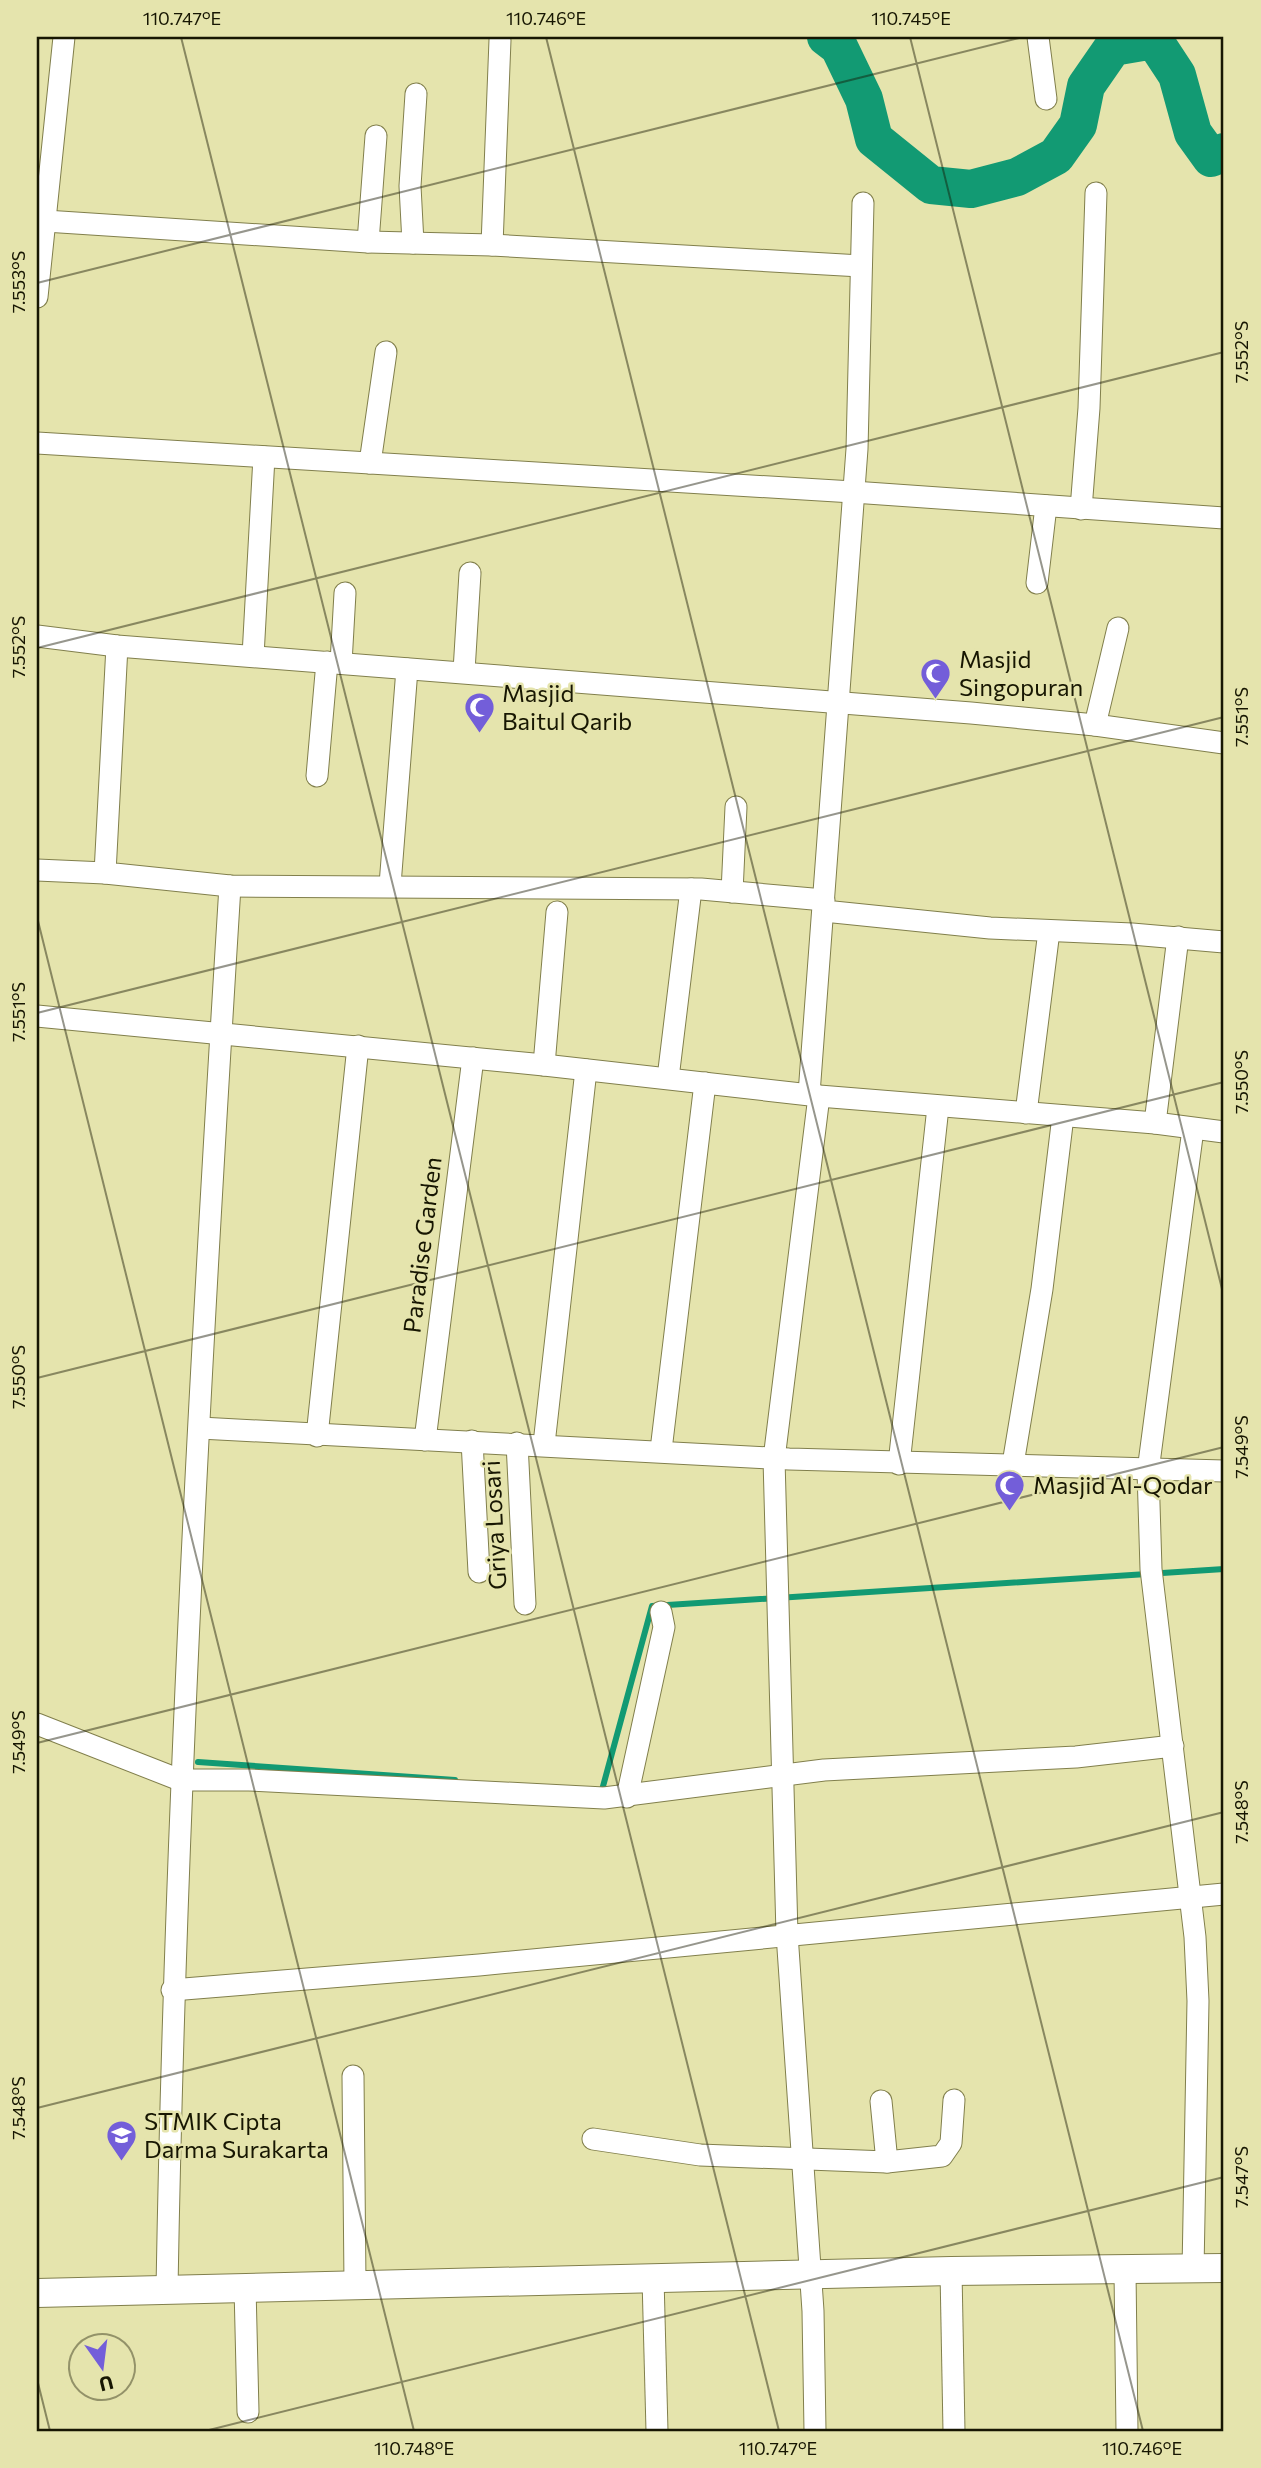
<svg xmlns="http://www.w3.org/2000/svg" width="1261" height="2468" font-family="Commissioner,sans-serif">
	<style>
		.lines { fill: none; stroke-linecap: round; stroke-linejoin: round }
		.stream { stroke: #129a73; stroke-width: 6 }
		.river { stroke: #129a73; stroke-width: 38 }
		.minor-casing { stroke: #817f4c; stroke-width: 23 }
		.tertiary-casing { stroke: #817f4c; stroke-width: 30 }
		.minor { stroke: #fff; stroke-width: 21 }
		.tertiary { stroke: #fff; stroke-width: 28 }
		.ticks { fill: none; stroke: #171602; stroke-width: 2; stroke-opacity: 0.45 }
		.labels { text-anchor: middle; stroke-width: 5; stroke-linejoin: round; paint-order: stroke }
		.poi-label { font-size: 24px; fill: #171602; stroke: #e5e4ad; text-anchor: start }
		.street-label { font-size: 24px; fill: #171602; stroke: #e5e4ad }
		.neatline { fill: none; stroke: #171602; stroke-width: 2.5 }
		.ticks-label { font-size: 18px; text-anchor: middle; fill: #171602 }
	</style>
	<rect width="100%" height="100%" fill="#e5e4ad"/>
	<g class="lines">
		<g class="stream">
			<path d="M 198,1762 L 455,1780"/>
			<path d="M 599,1790 L 602,1790 L 652,1606 L 1224,1569"/>
		</g>
		<path class="river" d="M 826,37 L 839,47 L 864,99 L 874,139 L 931,185 L 971,189 L 1017,177 L 1056,156 L 1078,125 L 1086,86 L 1113,47 L 1154,40 L 1177,75 L 1193,133 L 1211,158 L 1224,152"/>
		<defs>
			<g id="minor">
				<path d="M 1038,37 L 1046,99"/>
				<path d="M 45,221 L 368,242 L 492,245 L 861,266"/>
				<path d="M 368,242 L 376,136"/>
				<path d="M 413,243 L 410,186 L 416,94"/>
				<path d="M 492,245 L 500,40"/>
				<path d="M 37,297 L 64,37"/>
				<path d="M 37,443 L 853,492 L 1224,518"/>
				<path d="M 370,463 L 386,352"/>
				<path d="M 1081,509 L 1089,408 L 1096,193"/>
				<path d="M 1037,583 L 1046,506"/>
				<path d="M 37,636 L 117,646 L 971,713 L 1095,725 L 1224,743"/>
				<path d="M 117,646 L 105,873 L 230,886 L 701,889 L 824,900"/>
				<path d="M 253,656 L 264,457"/>
				<path d="M 341,663 L 345,593"/>
				<path d="M 464,671 L 470,573"/>
				<path d="M 1095,725 L 1118,628"/>
				<path d="M 317,776 L 327,662"/>
				<path d="M 37,870 L 105,873"/>
				<path d="M 390,885 L 407,669"/>
				<path d="M 732,892 L 736,807"/>
				<path d="M 824,911 L 990,928 L 1132,934 L 1224,942"/>
				<path d="M 37,1016 L 544,1065 L 819,1096 L 1155,1123 L 1224,1132"/>
				<path d="M 544,1065 L 557,912"/>
				<path d="M 668,1078 L 691,889"/>
				<path d="M 809,1094 L 857,449 L 863,203"/>
				<path d="M 1026,1113 L 1049,931"/>
				<path d="M 1155,1123 L 1178,937"/>
				<path d="M 200,1428 L 789,1459 L 1224,1471"/>
				<path d="M 317,1436 L 358,1046"/>
				<path d="M 425,1440 L 473,1058"/>
				<path d="M 472,1441 L 479,1572"/>
				<path d="M 517,1443 L 525,1604"/>
				<path d="M 544,1444 L 586,1070"/>
				<path d="M 661,1450 L 705,1083"/>
				<path d="M 899,1464 L 938,1107"/>
				<path d="M 1013,1464 L 1042,1289 L 1063,1116"/>
				<path d="M 37,1724 L 180,1780 L 249,1780 L 604,1798 L 824,1770 L 1076,1757 L 1173,1746"/>
				<path d="M 627,1797 L 664,1627 L 661,1612"/>
				<path d="M 172,1990 L 479,1965 L 1224,1894"/>
				<path d="M 353,2076 L 355,2284"/>
				<path d="M 593,2139 L 700,2155 L 887,2162 L 881,2101"/>
				<path d="M 887,2162 L 942,2156 L 951,2143 L 954,2100"/>
				<path d="M 1193,2270 L 1198,2001 L 1195,1937 L 1151,1569 L 1148,1471 L 1193,1129"/>
				<path d="M 951,2271 L 954,2431"/>
				<path d="M 1125,2271 L 1127,2431"/>
				<path d="M 653,2278 L 657,2431"/>
				<path d="M 245,2287 L 248,2412"/>
				<path d="M 167,2289 C 175,1821 201,1353 230,886"/>
				<path d="M 815,2431 L 813,2311 L 787,1934 L 774,1459 L 819,1096"/>
			</g>
			<path id="tertiary" d="M 37,2293 L 951,2271 L 1224,2268"/>
		</defs>
		<use href="#minor" class="minor-casing"/>
		<use href="#tertiary" class="tertiary-casing"/>
		<use href="#minor" class="minor"/>
		<use href="#tertiary" class="tertiary"/>
	</g>
	<path class="ticks" d="M 181,37 L 779,2431M 546,37 L 1143,2431M 910,37 L 1224,1297M 37,283 L 1023,37M 37,648 L 1224,352M 37,917 L 414,2431M 37,1013 L 1224,717M 37,1378 L 1224,1082M 37,1743 L 1224,1447M 37,2108 L 1224,1812M 37,2379 L 50,2431M 205,2431 L 1224,2177"/>
	<defs>
		<symbol id="mosque-pin" viewBox="-11 -11 22 30"><path d="M0 17L-7.5 6A9.5 9.5 0 1 1 7.5 6Z" fill="#735ed9" stroke="#e5e4ad"/><path d="M3.5-4.9A6 6 0 1 0 3.5 4.9A5 5 0 1 1 3.5-4.9Z" fill="#fff"/></symbol>
		<symbol id="university-pin" viewBox="-11 -11 22 30"><path d="M0 17L-7.5 6A9.5 9.5 0 1 1 7.5 6Z" fill="#735ed9" stroke="#e5e4ad"/><path d="M0-5L7-2L0 1L-7-2ZM-4 1L0 2.5L4 1V4Q0 6-4 4Z" fill="#fff"/></symbol>
	</defs>
	<g fill-rule="evenodd">
		<use href="#mosque-pin" x="918" y="656" width="35" height="47"/>
		<use href="#mosque-pin" x="462" y="690" width="35" height="47"/>
		<use href="#mosque-pin" x="992" y="1468" width="35" height="47"/>
		<use href="#university-pin" x="104" y="2118" width="35" height="47"/>
	</g>
	<g class="labels">
		<g class="poi-label">
			<text x="959" y="668">Masjid<tspan x="959" dy="28">Singopuran</tspan></text>
			<text x="502" y="702">Masjid<tspan x="502" dy="28">Baitul Qarib</tspan></text>
			<text x="1033" y="1494">Masjid Al-Qodar</text>
			<text x="144" y="2130">STMIK Cipta<tspan x="144" dy="28">Darma Surakarta</tspan></text>
		</g>
		<g class="street-label">
			<text transform="translate(423 1245) rotate(-83)" y="8">Paradise Garden</text>
			<text transform="translate(495 1525) rotate(-93)" y="8">Griya Losari</text>
		</g>
	</g>
	<rect width="1261" height="2468" fill="none" stroke="#e5e4ad" stroke-width="77"/>
	<g transform="translate(102 2367) rotate(166)"><circle r="33" fill="#e5e4ad" stroke="#939269" stroke-width="2"/>
	<path d="M0-5L12 26L0 18L-12 26Z" fill="#735ed9"/>
	<text y="-10" font-size="19" font-weight="bold" text-anchor="middle" fill="#171602">U</text>
	</g>
	<rect x="38" y="38" width="1184" height="2392" class="neatline"/>
	<g class="ticks-label">
		<text x="182" y="25">110.747°E</text>
		<text x="546" y="25">110.746°E</text>
		<text x="911" y="25">110.745°E</text>
		<text transform="translate(19 282) rotate(-90)" y="6">7.553°S</text>
		<text transform="translate(1242 352) rotate(-90)" y="6">7.552°S</text>
		<text transform="translate(19 647) rotate(-90)" y="6">7.552°S</text>
		<text transform="translate(1242 717) rotate(-90)" y="6">7.551°S</text>
		<text transform="translate(19 1012) rotate(-90)" y="6">7.551°S</text>
		<text transform="translate(1242 1082) rotate(-90)" y="6">7.550°S</text>
		<text transform="translate(19 1377) rotate(-90)" y="6">7.550°S</text>
		<text transform="translate(1242 1447) rotate(-90)" y="6">7.549°S</text>
		<text transform="translate(19 1742) rotate(-90)" y="6">7.549°S</text>
		<text transform="translate(1242 1812) rotate(-90)" y="6">7.548°S</text>
		<text transform="translate(19 2108) rotate(-90)" y="6">7.548°S</text>
		<text transform="translate(1242 2177) rotate(-90)" y="6">7.547°S</text>
		<text x="414" y="2455">110.748°E</text>
		<text x="778" y="2455">110.747°E</text>
		<text x="1142" y="2455">110.746°E</text>
	</g>
</svg>
